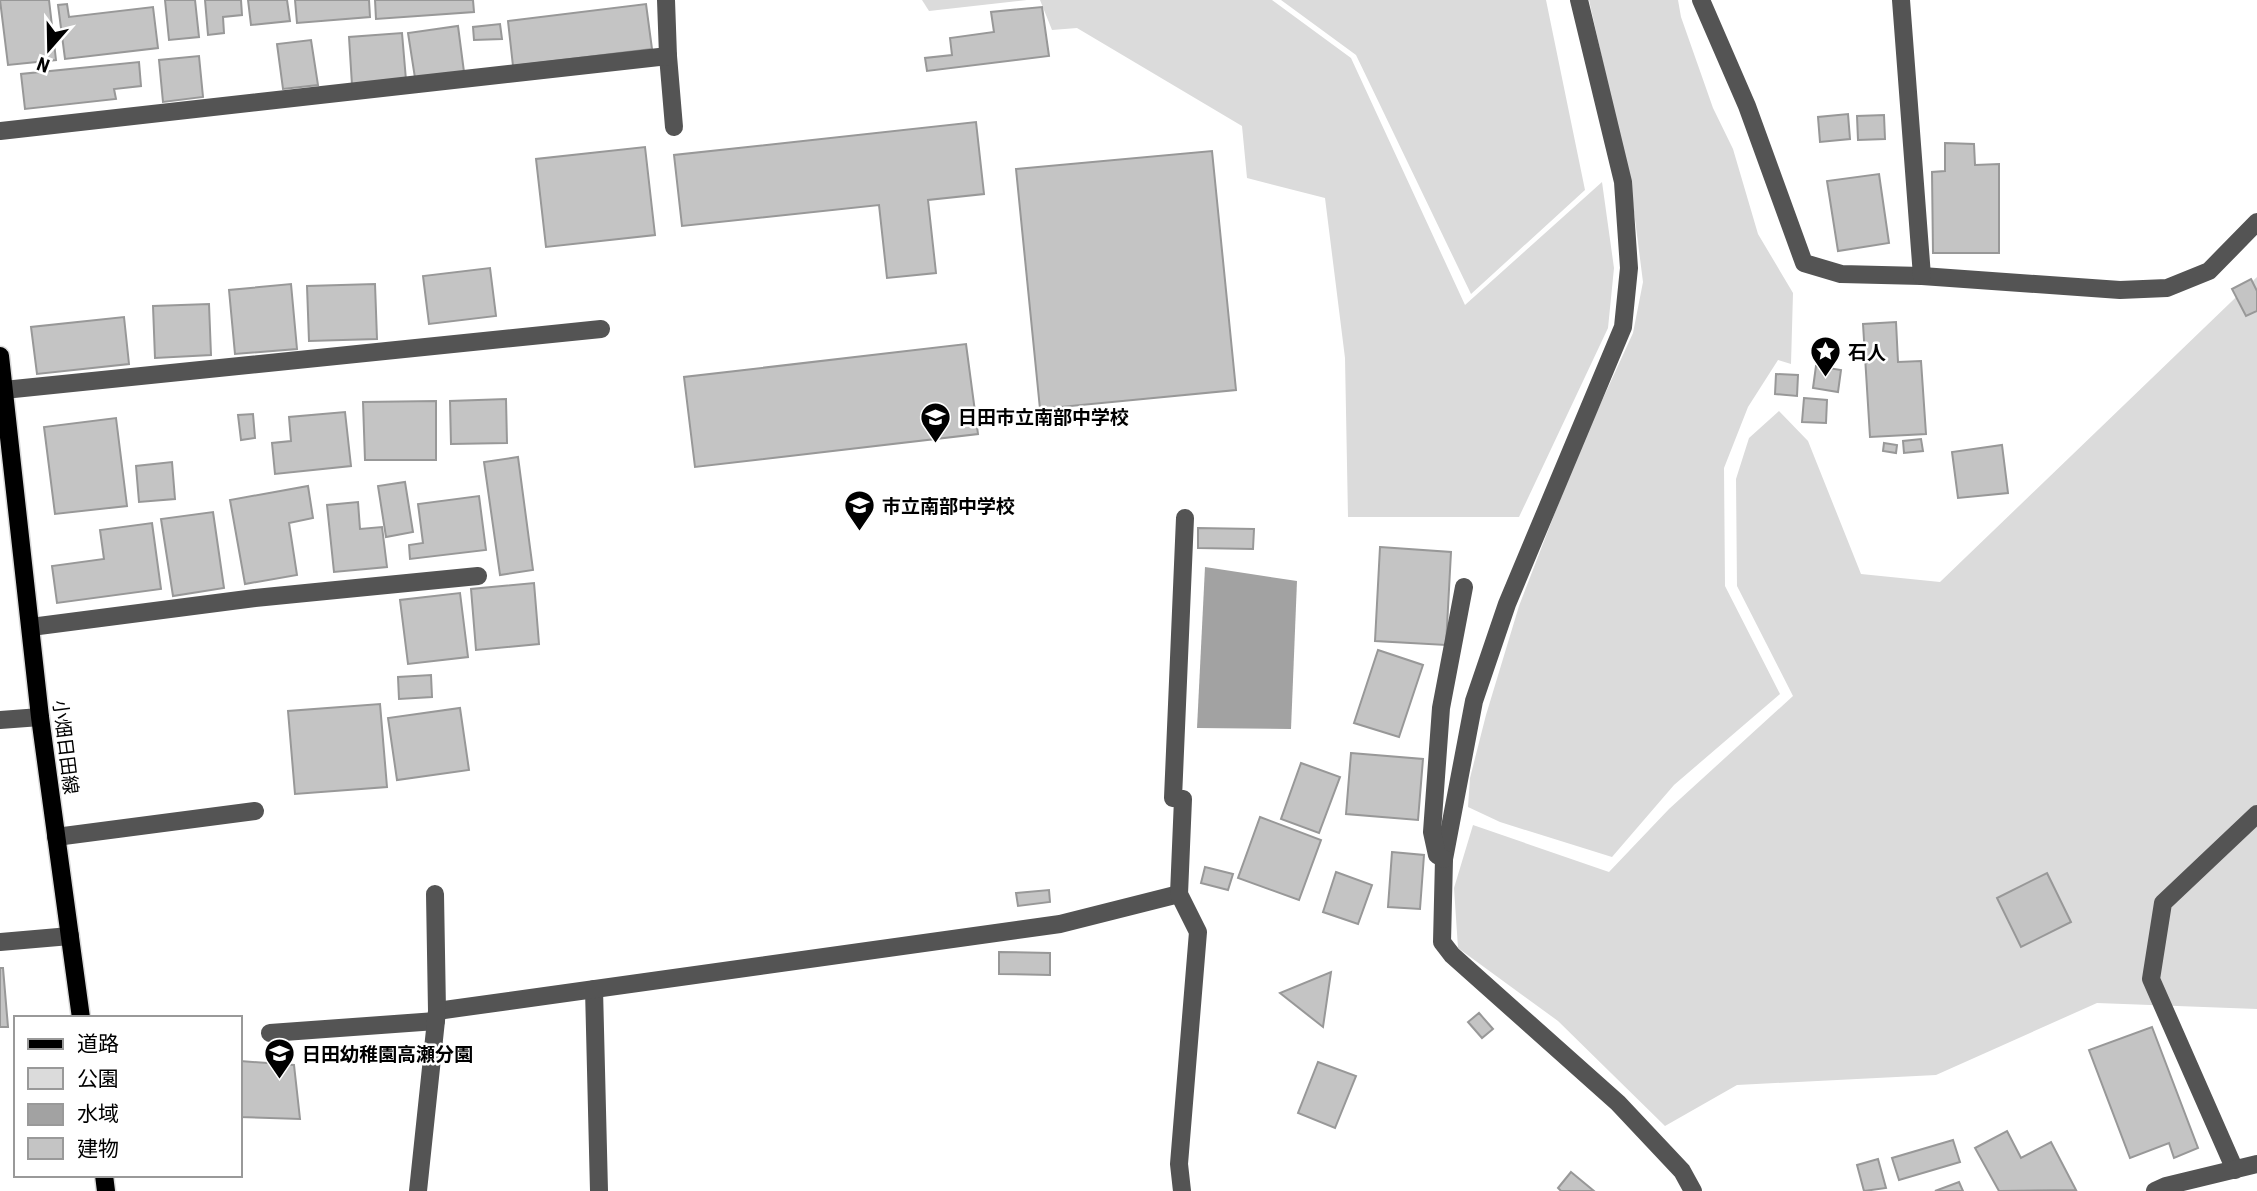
<svg xmlns="http://www.w3.org/2000/svg" width="2257" height="1191" font-family="'Roboto Condensed','Noto Sans JP',sans-serif">
	<style>
		.green { fill: #dbdbdb }
		.water { fill: #a2a2a2 }
		.building { fill: #c4c4c4; stroke: #989898; stroke-width: 2 }
		.lines { fill: none; stroke-linecap: round; stroke-linejoin: round }
		.major-casing { stroke: #dbdbdb; stroke-width: 21 }
		.minor { stroke: #545454; stroke-width: 18 }
		.major { stroke: #000; stroke-width: 18 }
		.labels { text-anchor: middle; stroke-width: 5; stroke-linejoin: round; paint-order: stroke }
		.poi-label { font-size: 19px; font-weight: bold; fill: #000; stroke: #fff; text-anchor: start }
		.street-label { font-size: 19px; fill: #000; stroke: #fff }
	</style>
	<rect width="100%" height="100%" fill="#fff"/>
	<g class="green">
		<path d="M 922,0 L 1027,0 L 929,11 Z"/>
		<path d="M 1040,0 L 1272,0 L 1351,58 L 1465,305 L 1602,182 L 1614,268 L 1608,328 L 1519,517 L 1348,517 L 1345,358 L 1325,198 L 1247,178 L 1242,126 L 1077,28 L 1052,30 Z"/>
		<path d="M 1281,0 L 1546,0 L 1585,190 L 1471,294 L 1356,55 Z"/>
		<path d="M 1589,0 L 1678,0 L 1681,17 L 1713,108 L 1733,149 L 1758,234 L 1793,293 L 1791,364 L 1778,360 L 1748,407 L 1724,468 L 1725,586 L 1780,694 L 1674,785 L 1612,857 L 1500,822 L 1468,807 L 1470,778 L 1486,715 L 1519,606 L 1578,453 L 1633,333 L 1643,282 L 1631,188 Z"/>
		<path d="M 2257,277 L 2257,1009 L 2097,1003 L 1936,1075 L 1737,1085 L 1665,1126 L 1558,1021 L 1458,948 L 1454,888 L 1473,825 L 1609,872 L 1669,809 L 1793,696 L 1737,586 L 1736,479 L 1749,438 L 1779,411 L 1808,441 L 1861,574 L 1940,582 Z"/>
	</g>
	<path class="water" d="M 1205,567 L 1297,581 L 1291,729 L 1197,728 Z"/>
	<g class="building">
		<path d="M 0,0 L 49,0 L 56,60 L 8,65 Z"/>
		<path d="M 165,0 L 195,0 L 199,37 L 169,40 Z"/>
		<path d="M 205,0 L 241,0 L 242,15 L 223,17 L 224,33 L 208,35 Z"/>
		<path d="M 248,0 L 287,0 L 290,21 L 251,25 Z"/>
		<path d="M 295,0 L 369,0 L 370,17 L 297,23 Z"/>
		<path d="M 375,0 L 473,0 L 474,12 L 376,19 Z"/>
		<path d="M 67,4 L 69,17 L 153,7 L 158,48 L 65,59 L 58,5 Z"/>
		<path d="M 646,4 L 652,49 L 513,66 L 508,21 Z"/>
		<path d="M 1042,7 L 1049,56 L 927,71 L 925,58 L 952,55 L 950,38 L 994,32 L 991,12 Z"/>
		<path d="M 500,24 L 502,39 L 474,40 L 473,27 Z"/>
		<path d="M 458,26 L 464,72 L 415,78 L 408,33 Z"/>
		<path d="M 402,33 L 406,80 L 352,85 L 349,37 Z"/>
		<path d="M 311,40 L 318,85 L 283,89 L 277,44 Z"/>
		<path d="M 199,56 L 203,97 L 163,102 L 159,60 Z"/>
		<path d="M 139,62 L 141,86 L 114,89 L 116,99 L 25,109 L 21,74 Z"/>
		<path d="M 1848,114 L 1850,139 L 1820,142 L 1818,117 Z"/>
		<path d="M 1884,115 L 1885,139 L 1858,140 L 1857,116 Z"/>
		<path d="M 976,122 L 984,194 L 928,200 L 936,273 L 887,278 L 879,205 L 682,226 L 674,155 Z"/>
		<path d="M 1945,143 L 1974,144 L 1975,165 L 1999,164 L 1999,253 L 1933,253 L 1932,172 L 1945,171 Z"/>
		<path d="M 645,147 L 655,235 L 546,247 L 536,159 Z"/>
		<path d="M 1212,151 L 1236,390 L 1040,409 L 1016,169 Z"/>
		<path d="M 1879,174 L 1889,243 L 1838,251 L 1827,181 Z"/>
		<path d="M 490,268 L 496,316 L 429,324 L 423,276 Z"/>
		<path d="M 2251,279 L 2257,291 L 2257,311 L 2246,316 L 2232,289 Z"/>
		<path d="M 291,284 L 297,349 L 235,354 L 229,290 Z"/>
		<path d="M 375,284 L 377,339 L 309,341 L 307,286 Z"/>
		<path d="M 209,304 L 211,355 L 155,358 L 153,306 Z"/>
		<path d="M 124,317 L 129,364 L 37,374 L 31,327 Z"/>
		<path d="M 1896,322 L 1898,362 L 1921,361 L 1926,434 L 1870,437 L 1863,324 Z"/>
		<path d="M 966,344 L 978,434 L 695,467 L 684,377 Z"/>
		<path d="M 1816,366 L 1841,370 L 1838,392 L 1813,388 Z"/>
		<path d="M 1776,374 L 1798,375 L 1797,396 L 1775,394 Z"/>
		<path d="M 1804,398 L 1827,400 L 1826,423 L 1802,422 Z"/>
		<path d="M 506,399 L 507,443 L 451,444 L 450,401 Z"/>
		<path d="M 436,401 L 436,460 L 365,460 L 363,402 Z"/>
		<path d="M 345,412 L 351,466 L 275,474 L 272,443 L 291,441 L 289,417 Z"/>
		<path d="M 253,414 L 255,438 L 241,440 L 238,415 Z"/>
		<path d="M 116,418 L 127,506 L 55,514 L 44,427 Z"/>
		<path d="M 1921,439 L 1923,451 L 1904,453 L 1903,441 Z"/>
		<path d="M 1884,443 L 1897,445 L 1896,453 L 1883,451 Z"/>
		<path d="M 2002,445 L 2008,493 L 1958,498 L 1952,452 Z"/>
		<path d="M 518,457 L 533,570 L 500,575 L 484,462 Z"/>
		<path d="M 172,462 L 175,499 L 139,502 L 136,466 Z"/>
		<path d="M 405,482 L 413,532 L 386,537 L 378,486 Z"/>
		<path d="M 308,486 L 313,518 L 289,523 L 297,575 L 245,584 L 230,500 Z"/>
		<path d="M 479,496 L 486,550 L 410,559 L 409,545 L 423,543 L 418,504 Z"/>
		<path d="M 358,502 L 360,529 L 382,527 L 387,567 L 334,572 L 327,505 Z"/>
		<path d="M 213,512 L 224,588 L 173,596 L 161,519 Z"/>
		<path d="M 152,523 L 161,589 L 57,603 L 52,566 L 104,559 L 100,530 Z"/>
		<path d="M 1198,528 L 1254,529 L 1253,549 L 1198,548 Z"/>
		<path d="M 1380,547 L 1451,552 L 1446,645 L 1375,641 Z"/>
		<path d="M 534,583 L 539,644 L 476,650 L 471,589 Z"/>
		<path d="M 460,593 L 468,657 L 408,664 L 400,600 Z"/>
		<path d="M 1378,650 L 1423,665 L 1399,737 L 1354,723 Z"/>
		<path d="M 431,675 L 432,697 L 399,699 L 398,677 Z"/>
		<path d="M 380,704 L 387,787 L 295,794 L 288,711 Z"/>
		<path d="M 460,708 L 469,770 L 397,780 L 388,718 Z"/>
		<path d="M 1351,753 L 1423,759 L 1418,820 L 1346,814 Z"/>
		<path d="M 1301,763 L 1340,777 L 1319,833 L 1281,819 Z"/>
		<path d="M 1260,817 L 1321,840 L 1299,900 L 1238,878 Z"/>
		<path d="M 1392,852 L 1424,855 L 1420,909 L 1388,907 Z"/>
		<path d="M 1205,867 L 1233,874 L 1228,890 L 1201,883 Z"/>
		<path d="M 1336,872 L 1372,885 L 1358,924 L 1323,912 Z"/>
		<path d="M 2047,873 L 2071,922 L 2021,947 L 1997,898 Z"/>
		<path d="M 1049,890 L 1050,902 L 1018,906 L 1016,893 Z"/>
		<path d="M 999,952 L 1050,953 L 1050,975 L 999,974 Z"/>
		<path d="M 0,968 L 3,968 L 8,1027 L 0,1027 Z"/>
		<path d="M 1331,972 L 1323,1027 L 1280,993 Z"/>
		<path d="M 1479,1013 L 1493,1029 L 1482,1038 L 1468,1022 Z"/>
		<path d="M 2152,1027 L 2198,1148 L 2174,1158 L 2169,1143 L 2130,1158 L 2089,1050 Z"/>
		<path d="M 240,1061 L 294,1065 L 300,1119 L 240,1117 Z"/>
		<path d="M 1318,1062 L 1356,1076 L 1335,1128 L 1298,1113 Z"/>
		<path d="M 2007,1131 L 2021,1158 L 2051,1142 L 2076,1190 L 1999,1191 L 1975,1148 Z"/>
		<path d="M 1953,1140 L 1960,1162 L 1899,1180 L 1892,1158 Z"/>
		<path d="M 1878,1159 L 1886,1188 L 1864,1191 L 1857,1165 Z"/>
		<path d="M 1571,1172 L 1594,1191 L 1561,1191 L 1558,1188 Z"/>
		<path d="M 1959,1182 L 1963,1191 L 1935,1191 Z"/>
	</g>
	<g class="lines">
		<defs>
			<g id="major">
				<path d="M 0,356 L 40,717 L 81,1018"/>
				<path d="M 104,1175 L 106,1191"/>
			</g>
		</defs>
		<use href="#major" class="major-casing"/>
		<g class="minor">
			<path d="M 1579,0 L 1623,182 L 1629,268 L 1623,327 L 1507,604 L 1474,701 L 1444,859 L 1442,942 L 1452,955 L 1618,1103 L 1682,1171 L 1693,1191"/>
			<path d="M 1701,0 L 1747,106 L 1804,263 L 1841,274 L 1922,276 L 2120,290 L 2167,288 L 2209,271 L 2257,222"/>
			<path d="M 1901,0 L 1922,276"/>
			<path d="M 668,56 L 674,127"/>
			<path d="M 0,131 L 668,56 L 666,0"/>
			<path d="M 4,390 L 601,329"/>
			<path d="M 31,627 L 255,598 L 478,576"/>
			<path d="M 0,720 L 40,717"/>
			<path d="M 56,837 L 255,811"/>
			<path d="M 1444,859 L 1437,855 L 1432,832 L 1441,708 L 1464,587"/>
			<path d="M 0,942 L 70,936"/>
			<path d="M 594,989 L 599,1191"/>
			<path d="M 437,1011 L 1060,924 L 1179,894"/>
			<path d="M 270,1033 L 436,1021"/>
			<path d="M 2235,1170 L 2151,979 L 2163,903 L 2257,814"/>
			<path d="M 418,1191 L 437,1011 L 435,894"/>
			<path d="M 1182,1191 L 1179,1164 L 1198,932 L 1179,894 L 1183,799 L 1173,798 L 1185,518"/>
			<path d="M 2155,1191 L 2166,1186 L 2257,1164"/>
		</g>
		<use href="#major" class="major"/>
	</g>
	<defs>
		<symbol id="sight-pin" viewBox="-11 -11 22 30"><path d="M0 17L-7.5 6A9.5 9.5 0 1 1 7.5 6Z" fill="#000" stroke="#fff"/><path d="M0-6L1.8-2.2L6-1.7L2.9 1.2L3.7 5.4L0 3.3L-3.7 5.4L-2.9 1.2L-6-1.7L-1.8-2.2Z" fill="#fff"/></symbol>
		<symbol id="school-pin" viewBox="-11 -11 22 30"><path d="M0 17L-7.5 6A9.5 9.5 0 1 1 7.5 6Z" fill="#000" stroke="#fff"/><path d="M0-5L7-2L0 1L-7-2ZM-4 1L0 2.5L4 1V4Q0 6-4 4Z" fill="#fff"/></symbol>
	</defs>
	<g fill-rule="evenodd">
		<use href="#sight-pin" x="1808" y="334" width="35" height="47"/>
		<use href="#school-pin" x="918" y="400" width="35" height="47"/>
		<use href="#school-pin" x="842" y="488" width="35" height="47"/>
		<use href="#school-pin" x="262" y="1036" width="35" height="47"/>
	</g>
	<g class="labels">
		<g class="poi-label">
			<text x="1848" y="359">石人</text>
			<text x="958" y="424">日田市立南部中学校</text>
			<text x="882" y="513">市立南部中学校</text>
			<text x="302" y="1061">日田幼稚園高瀬分園</text>
		</g>
		<g class="street-label">
			<text transform="translate(66 747) rotate(83)" y="7">小畑日田線</text>
		</g>
	</g>
	<rect x="14" y="1016" width="228" height="161" fill="#ffffff" stroke="#999999" stroke-width="2"/>
	<rect x="28" y="1039" width="35" height="10" fill="#000000" stroke="#999999" stroke-width="2"/>
	<text x="77" y="1051" font-size="21" fill="#000000">道路</text>
	<rect x="28" y="1068" width="35" height="21" fill="#dbdbdb" stroke="#999999" stroke-width="2"/>
	<text x="77" y="1086" font-size="21" fill="#000000">公園</text>
	<rect x="28" y="1104" width="35" height="21" fill="#a2a2a2" stroke="#999999" stroke-width="2"/>
	<text x="77" y="1121" font-size="21" fill="#000000">水域</text>
	<rect x="28" y="1138" width="35" height="21" fill="#c4c4c4" stroke="#999999" stroke-width="2"/>
	<text x="77" y="1156" font-size="21" fill="#000000">建物</text>
	<g transform="translate(49 49) rotate(200)" stroke="#ffffff" stroke-width="5" paint-order="stroke">
	<path d="M0-5L12 26L0 18L-12 26Z" fill="#000000"/>
	<text y="-10" font-size="19" font-weight="bold" text-anchor="middle" fill="#000000">N</text>
	</g>
</svg>
